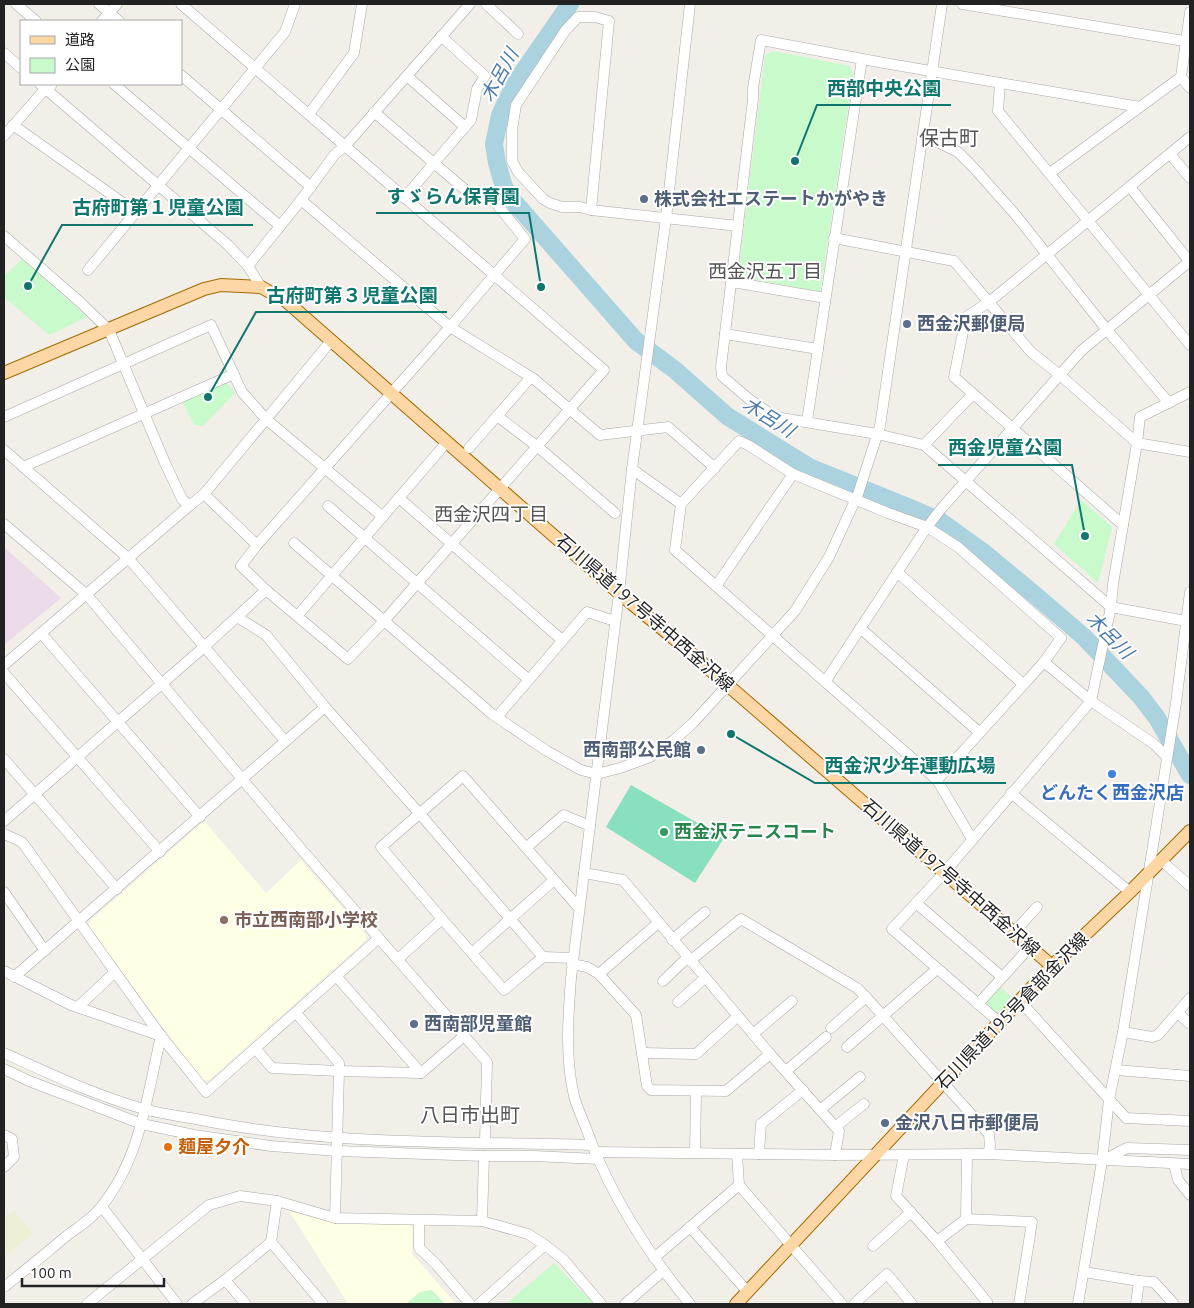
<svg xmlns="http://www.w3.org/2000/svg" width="1194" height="1308" font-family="Ubuntu,'Noto Sans JP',sans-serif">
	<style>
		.industrial { fill: #ebdbe8 }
		.education { fill: #ffffe5 }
		.farmland { fill: #eef0d5 }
		.park { fill: #c8facc }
		.pitch { fill: #88e0be }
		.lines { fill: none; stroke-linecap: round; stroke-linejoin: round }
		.river { stroke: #aad3df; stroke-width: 18 }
		.minor-casing { stroke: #a9a9a9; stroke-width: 11 }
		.major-casing { stroke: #a06b00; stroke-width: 14 }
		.minor { stroke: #fff; stroke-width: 10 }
		.major { stroke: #fcd6a4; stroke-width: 12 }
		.service-dot { fill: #5c6f8a; stroke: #fff; stroke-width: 2 }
		.shop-dot { fill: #3f7fe0; stroke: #fff; stroke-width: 2 }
		.leisure-dot { fill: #2e9e5b; stroke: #fff; stroke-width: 2 }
		.education-dot { fill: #8d6e63; stroke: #fff; stroke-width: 2 }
		.food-dot { fill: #e8710a; stroke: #fff; stroke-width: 2 }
		.labels { text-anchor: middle; stroke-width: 4; stroke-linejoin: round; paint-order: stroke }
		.service-label { font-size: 18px; font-weight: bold; fill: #4e5e75; stroke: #fff; text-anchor: start }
		.street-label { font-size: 18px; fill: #222; stroke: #fff }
		.shop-label { font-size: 18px; font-weight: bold; fill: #366cbe; stroke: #fff }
		.leisure-label { font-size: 18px; font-weight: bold; fill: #27864d; stroke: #fff; text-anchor: start }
		.education-label { font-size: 18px; font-weight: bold; fill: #785e54; stroke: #fff; text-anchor: start }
		.food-label { font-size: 18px; font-weight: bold; fill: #c56008; stroke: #fff; text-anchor: start }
		.water-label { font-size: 19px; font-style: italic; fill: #4a7aab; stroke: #fff }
		.neighbourhood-label { font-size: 19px; fill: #555; stroke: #fff }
		.quarter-label { font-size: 20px; fill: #555; stroke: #fff }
		.leader { fill: none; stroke: #0f766e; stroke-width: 2 }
		.callout-dot { fill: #0f766e; stroke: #fff; stroke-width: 2 }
		.callout-label { font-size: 19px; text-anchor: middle; font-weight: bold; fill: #0f766e; stroke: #fff; stroke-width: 4; stroke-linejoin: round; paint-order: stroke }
	</style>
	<rect width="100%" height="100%" fill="#f2efe9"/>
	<path class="industrial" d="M 4,547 L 61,598 L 4,645 Z"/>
	<g class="education">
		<path d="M 204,821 L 266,893 L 301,860 L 366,935 L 366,940 L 210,1079 L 203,1081 L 88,926 L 90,921 Z"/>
		<path d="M 289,1211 L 331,1222 L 410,1225 L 413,1228 L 412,1254 L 456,1304 L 348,1304 Z"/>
	</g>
	<path class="farmland" d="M 14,1210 L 33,1234 L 4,1257 L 4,1218 Z"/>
	<g class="park">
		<path d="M 774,51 L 850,66 L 853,75 L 820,292 L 738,276 L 765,55 Z"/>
		<path d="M 22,259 L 87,317 L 49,335 L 4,297 L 4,276 Z"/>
		<path d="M 221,376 L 235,393 L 203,426 L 194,425 L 182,401 Z"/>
		<path d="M 1081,500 L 1112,527 L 1098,583 L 1054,544 Z"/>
		<path d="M 999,986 L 1014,999 L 998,1016 L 984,1002 Z"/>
		<path d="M 554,1263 L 593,1303 L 591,1304 L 506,1304 Z"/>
		<path d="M 432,1290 L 445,1304 L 406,1304 L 420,1292 Z"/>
	</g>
	<path class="pitch" d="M 631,785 L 724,838 L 695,883 L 606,827 Z"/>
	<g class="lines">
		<path class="river" d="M 570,4 L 514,85 L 500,115 L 494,144 L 497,163 L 504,187 L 515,203 L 636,341 L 675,370 L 727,416 L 809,467 L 908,507 L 940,521 L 983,552 L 1035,595 L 1084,637 L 1141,697 L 1157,718 L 1190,775"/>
		<defs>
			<g id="minor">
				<path d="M 16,4 L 36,21"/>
				<path d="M 99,4 L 119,21"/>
				<path d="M 181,4 L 345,146 L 335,154 L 301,200 L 450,327 L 257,545 L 204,494"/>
				<path d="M 486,4 L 518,34"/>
				<path d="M 690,4 L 666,218 L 632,469 L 619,593 L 571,978 C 568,1017 565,1058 574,1096 C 577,1107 582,1118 586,1128 C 609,1193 646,1251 690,1304"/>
				<path d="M 962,4 L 1190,42"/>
				<path d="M 578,17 L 595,17 L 609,21 L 591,210 L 580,207 L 562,207 L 550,203 L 543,199 L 518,172 L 512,161 L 512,130 L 516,105 L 565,31 Z"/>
				<path d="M 102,21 L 117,4"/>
				<path d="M 441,36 L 485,76 L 477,89 L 471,120 L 465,127"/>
				<path d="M 4,53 L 21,68"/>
				<path d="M 181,75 L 311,187"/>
				<path d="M 1181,77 L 1190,88"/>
				<path d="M 1000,83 L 998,111 L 1190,345"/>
				<path d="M 40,84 L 228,245 L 248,266 L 261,287"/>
				<path d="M 114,84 L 280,226"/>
				<path d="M 374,112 L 469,193 L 495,202 L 525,239 L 450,327 L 534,379 L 600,435 L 668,427 L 715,468"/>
				<path d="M 309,114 L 354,53 L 362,4"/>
				<path d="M 13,125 L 136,212"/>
				<path d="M 4,136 L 46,88 L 49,88 L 52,84"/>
				<path d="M 922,139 L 933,140 L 958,152 L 973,167 L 1014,213 L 1107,330 L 1169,403"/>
				<path d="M 1170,154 L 1190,178"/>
				<path d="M 1050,173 L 1140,107"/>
				<path d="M 1130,187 L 1190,262"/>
				<path d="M 404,198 L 465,127 L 407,76"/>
				<path d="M 591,210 L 738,226"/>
				<path d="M 4,236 L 80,302 L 109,330 L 165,463 L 182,499 L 189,506 L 4,665"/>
				<path d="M 834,238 L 954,261 L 1031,352 L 1060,375 L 1137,443 L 1190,452"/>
				<path d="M 248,266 L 301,200"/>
				<path d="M 88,270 L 285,32 L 295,4"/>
				<path d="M 732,282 L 825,298"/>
				<path d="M 725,334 L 818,349"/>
				<path d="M 531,377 L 497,416 L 538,447 L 615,513"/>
				<path d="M 4,417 L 211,325 L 242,392 L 266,419 L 383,517"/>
				<path d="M 807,421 L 862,59"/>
				<path d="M 924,445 L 973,394"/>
				<path d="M 469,448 L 497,416"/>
				<path d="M 4,450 L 129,559 L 285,741"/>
				<path d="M 23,467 L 234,374"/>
				<path d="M 632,469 L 681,504 L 675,550 L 937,780"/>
				<path d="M 399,498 L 562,640"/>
				<path d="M 681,504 L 739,441 L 748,445 L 793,474 L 888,513 L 927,527 L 958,547 L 1061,638 L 1044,662"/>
				<path d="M 189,506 L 204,494 L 331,341"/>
				<path d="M 328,506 L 529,680"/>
				<path d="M 4,524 L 87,595 L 302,850 L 487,1062 L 485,1142"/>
				<path d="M 1123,525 L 954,377 L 966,317 L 989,302 L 1190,137"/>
				<path d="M 294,543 L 492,714 L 547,751 L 581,770 L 597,774 L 620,768 L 650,757 L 674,740 L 693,723 L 795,611 L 829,557 L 858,494 L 880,426 L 942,4"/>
				<path d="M 257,545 L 241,566 L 266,590 L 348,659 L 384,621 L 604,370 L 345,146 L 470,4"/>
				<path d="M 897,572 L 1023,684"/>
				<path d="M 716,586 L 793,474"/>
				<path d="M 1111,607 L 924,445 L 877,434 L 775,417 L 749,399 L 722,376 L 721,367 L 753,99 L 753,88 L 761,40 L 884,63 L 1140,107 L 1181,77 L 1190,12"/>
				<path d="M 1111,607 L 1113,584 L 1137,443 L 1140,417 L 1190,392"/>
				<path d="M 298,615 L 447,442"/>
				<path d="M 237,617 L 266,635 L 325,707"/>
				<path d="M 860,628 L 979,732"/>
				<path d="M 41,633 L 200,817"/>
				<path d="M 4,673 L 160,852"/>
				<path d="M 825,682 L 927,527 L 941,509 L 1081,351 L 1190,261"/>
				<path d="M 497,717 L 587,612 L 615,621"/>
				<path d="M 4,759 L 117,889"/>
				<path d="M 1011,793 L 1130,892"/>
				<path d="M 4,821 L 204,647 L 266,590"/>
				<path d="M 4,834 L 22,842 L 161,1036"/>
				<path d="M 972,839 L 937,780 L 1044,662 L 1091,701 L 1111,607 L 1186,621 L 1190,619"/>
				<path d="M 527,847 L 564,815 L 590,826"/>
				<path d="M 1162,861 L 1190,886"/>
				<path d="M 584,873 L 623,880 L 770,1054"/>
				<path d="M 4,892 L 45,951"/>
				<path d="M 916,903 L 1002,977"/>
				<path d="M 442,919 L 381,847 L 463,776 L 579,908"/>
				<path d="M 1013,933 L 1037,907"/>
				<path d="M 672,940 L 705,912"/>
				<path d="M 472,953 L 554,880"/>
				<path d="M 398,959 L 442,919 L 504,990 L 543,957 L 573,958"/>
				<path d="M 690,961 L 741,919 L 857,988 L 866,997 L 989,1134 L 990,1146 L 988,1154"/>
				<path d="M 572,964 L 587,967 L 599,974 L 636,1015 L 647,1086 L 651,1090 L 726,1091 L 770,1054 L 839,1131 L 835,1155"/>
				<path d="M 4,971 L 71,1005 L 161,1036"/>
				<path d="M 599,974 L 658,923"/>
				<path d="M 14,977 L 325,707 L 420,814 L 543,957"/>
				<path d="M 337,977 L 421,1073"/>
				<path d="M 663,981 L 687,958"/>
				<path d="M 1020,1001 L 1126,1118 L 1190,1121"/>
				<path d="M 678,1002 L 705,978"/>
				<path d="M 978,1004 L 1030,947"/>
				<path d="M 78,1007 L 115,972"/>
				<path d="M 1178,1013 L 1190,1024"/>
				<path d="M 999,1022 L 892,929 L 944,873 L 1091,701 L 1154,744 L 1166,756"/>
				<path d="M 831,1028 L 866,997"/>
				<path d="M 1123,1032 L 1152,1037 L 1158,1035 L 1190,998"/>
				<path d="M 753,1034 L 792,1001"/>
				<path d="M 847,1047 L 937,969"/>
				<path d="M 255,1048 L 272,1068 L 339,1071 L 339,1063 L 296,1013"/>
				<path d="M 4,1053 C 50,1074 95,1095 144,1109 C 161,1114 179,1116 196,1119 C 326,1146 460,1141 592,1145"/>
				<path d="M 642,1053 L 696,1054 L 738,1016"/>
				<path d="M 4,1069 L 29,1081 L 142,1124 L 194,1135 L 271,1146 L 338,1151 L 484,1156 L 534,1156 L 598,1159"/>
				<path d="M 1116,1070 L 1190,1076"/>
				<path d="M 786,1071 L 826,1037"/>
				<path d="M 820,1110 L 860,1077"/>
				<path d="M 835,1127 L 864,1104"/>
				<path d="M 4,1135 L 12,1139 L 14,1157 L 4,1167"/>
				<path d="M 595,1152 L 835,1155 L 988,1154 L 1190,1164"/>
				<path d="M 695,1153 L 696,1092"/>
				<path d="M 737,1154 L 739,1185 L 842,1304"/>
				<path d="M 759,1154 L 761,1124 L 803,1090"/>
				<path d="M 904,1155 L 896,1196 L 937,1241 L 966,1219 L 967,1154"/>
				<path d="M 1104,1160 L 1127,1148 L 1190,1150"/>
				<path d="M 1174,1164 L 1178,1180 L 1190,1195"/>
				<path d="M 102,1207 L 177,1304"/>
				<path d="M 335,1218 L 339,1071 L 421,1073 L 464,1036"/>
				<path d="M 966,1219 L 1032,1222 L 1019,1304"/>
				<path d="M 419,1220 L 419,1248 L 435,1263 L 470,1304"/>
				<path d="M 482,1221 L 484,1156"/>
				<path d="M 690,1227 L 748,1292"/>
				<path d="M 937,1241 L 987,1302 L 985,1304"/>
				<path d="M 271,1242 L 323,1304"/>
				<path d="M 873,1246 L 911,1212"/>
				<path d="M 654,1258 L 739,1185"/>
				<path d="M 1084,1272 L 1139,1281 L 1136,1304"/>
				<path d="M 225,1280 L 246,1304"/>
				<path d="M 1139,1281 L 1154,1282 L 1174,1304"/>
				<path d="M 4,1287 C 26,1270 47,1252 69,1234 C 80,1226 93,1218 101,1207 C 141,1158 147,1095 161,1036 L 206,1092 L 379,938"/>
				<path d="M 87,1304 L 209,1205 L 240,1196 L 277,1201"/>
				<path d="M 192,1304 L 225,1280 L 271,1242 L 277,1201 L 335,1218 L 482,1221 L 528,1234 L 545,1245 L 564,1260 L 601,1304"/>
				<path d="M 479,1304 L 545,1245"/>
				<path d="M 625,1304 L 663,1271"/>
				<path d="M 854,1304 L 887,1274 L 912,1304"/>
				<path d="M 1078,1304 L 1102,1161 L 1109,1100 L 1123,1032 L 1176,703 L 1190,592"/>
			</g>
			<g id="major">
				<path d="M 4,373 L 204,289 L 221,285 L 261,287 L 286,301 L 619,593 L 671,636 L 1052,966"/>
				<path d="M 736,1304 L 1052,966 L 1130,892 L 1190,831"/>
			</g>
		</defs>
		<use href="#minor" class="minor-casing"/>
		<use href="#major" class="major-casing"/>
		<use href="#minor" class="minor"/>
		<use href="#major" class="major"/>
	</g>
	<g class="service-dot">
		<circle cx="644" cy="199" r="5"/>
		<circle cx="907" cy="324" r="5"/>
		<circle cx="701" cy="750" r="5"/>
		<circle cx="414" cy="1024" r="5"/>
		<circle cx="885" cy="1123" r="5"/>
	</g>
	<circle class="shop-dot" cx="1112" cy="774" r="5"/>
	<circle class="leisure-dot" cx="664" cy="832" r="5"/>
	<circle class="education-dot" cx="224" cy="920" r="5"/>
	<circle class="food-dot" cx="168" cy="1147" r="5"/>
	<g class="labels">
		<g class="service-label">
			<text x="654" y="205">株式会社エステートかがやき</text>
			<text x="917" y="330">西金沢郵便局</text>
			<text x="691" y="756" text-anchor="end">西南部公民館</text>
			<text x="424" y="1030">西南部児童館</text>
			<text x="895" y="1129">金沢八日市郵便局</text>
		</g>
		<g class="street-label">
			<text transform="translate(645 613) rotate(41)" y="6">石川県道197号寺中西金沢線</text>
			<text transform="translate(951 878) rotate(41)" y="6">石川県道197号寺中西金沢線</text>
			<text transform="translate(1012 1011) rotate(-46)" y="6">石川県道195号倉部金沢線</text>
		</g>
		<g class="shop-label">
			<text x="1112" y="799">どんたく西金沢店</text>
		</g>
		<g class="leisure-label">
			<text x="674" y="838">西金沢テニスコート</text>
		</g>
		<g class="education-label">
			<text x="234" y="926">市立西南部小学校</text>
		</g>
		<g class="food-label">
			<text x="178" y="1153">麺屋夕介</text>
		</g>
		<g class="water-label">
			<text transform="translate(499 75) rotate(-61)" y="7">木呂川</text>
			<text transform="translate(769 417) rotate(32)" y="7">木呂川</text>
			<text transform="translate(1110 635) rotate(45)" y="7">木呂川</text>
		</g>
		<g class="neighbourhood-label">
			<text x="765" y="278">西金沢五丁目</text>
			<text x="491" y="521">西金沢四丁目</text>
		</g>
		<g class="quarter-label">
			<text x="949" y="145">保古町</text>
			<text x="470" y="1122">八日市出町</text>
		</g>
	</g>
	<path class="leader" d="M795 161L817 105H951M541 287L529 213H376M28 286L62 225H253M208 397L256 312H447M1085 536L1072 465H938M731 734L815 783H1006"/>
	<g class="callout-dot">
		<circle cx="795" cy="161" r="5"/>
		<circle cx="541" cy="287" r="5"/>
		<circle cx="28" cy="286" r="5"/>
		<circle cx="208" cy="397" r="5"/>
		<circle cx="1085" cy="536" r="5"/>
		<circle cx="731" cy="734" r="5"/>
	</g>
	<g class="callout-label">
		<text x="884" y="95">西部中央公園</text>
		<text x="453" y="203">すゞらん保育園</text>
		<text x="158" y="214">古府町第１児童公園</text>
		<text x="352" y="302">古府町第３児童公園</text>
		<text x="1005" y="454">西金児童公園</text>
		<text x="910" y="772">西金沢少年運動広場</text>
	</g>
	<rect width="1194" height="1308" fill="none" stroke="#222222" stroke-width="10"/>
	<rect x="20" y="20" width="162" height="65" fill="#ffffff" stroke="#a7a7a7"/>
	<rect x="30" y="36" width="25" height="8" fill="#fcd6a4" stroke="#a7a7a7"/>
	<text x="65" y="45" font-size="15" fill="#222222">道路</text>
	<rect x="30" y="58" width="25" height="15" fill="#c8facc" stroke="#a7a7a7"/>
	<text x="65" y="70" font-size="15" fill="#222222">公園</text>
	<path d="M22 1278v8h142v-8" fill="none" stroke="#222222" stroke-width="2.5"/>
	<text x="30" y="1278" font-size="15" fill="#222222" stroke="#ffffff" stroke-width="4" paint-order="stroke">100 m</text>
</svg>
